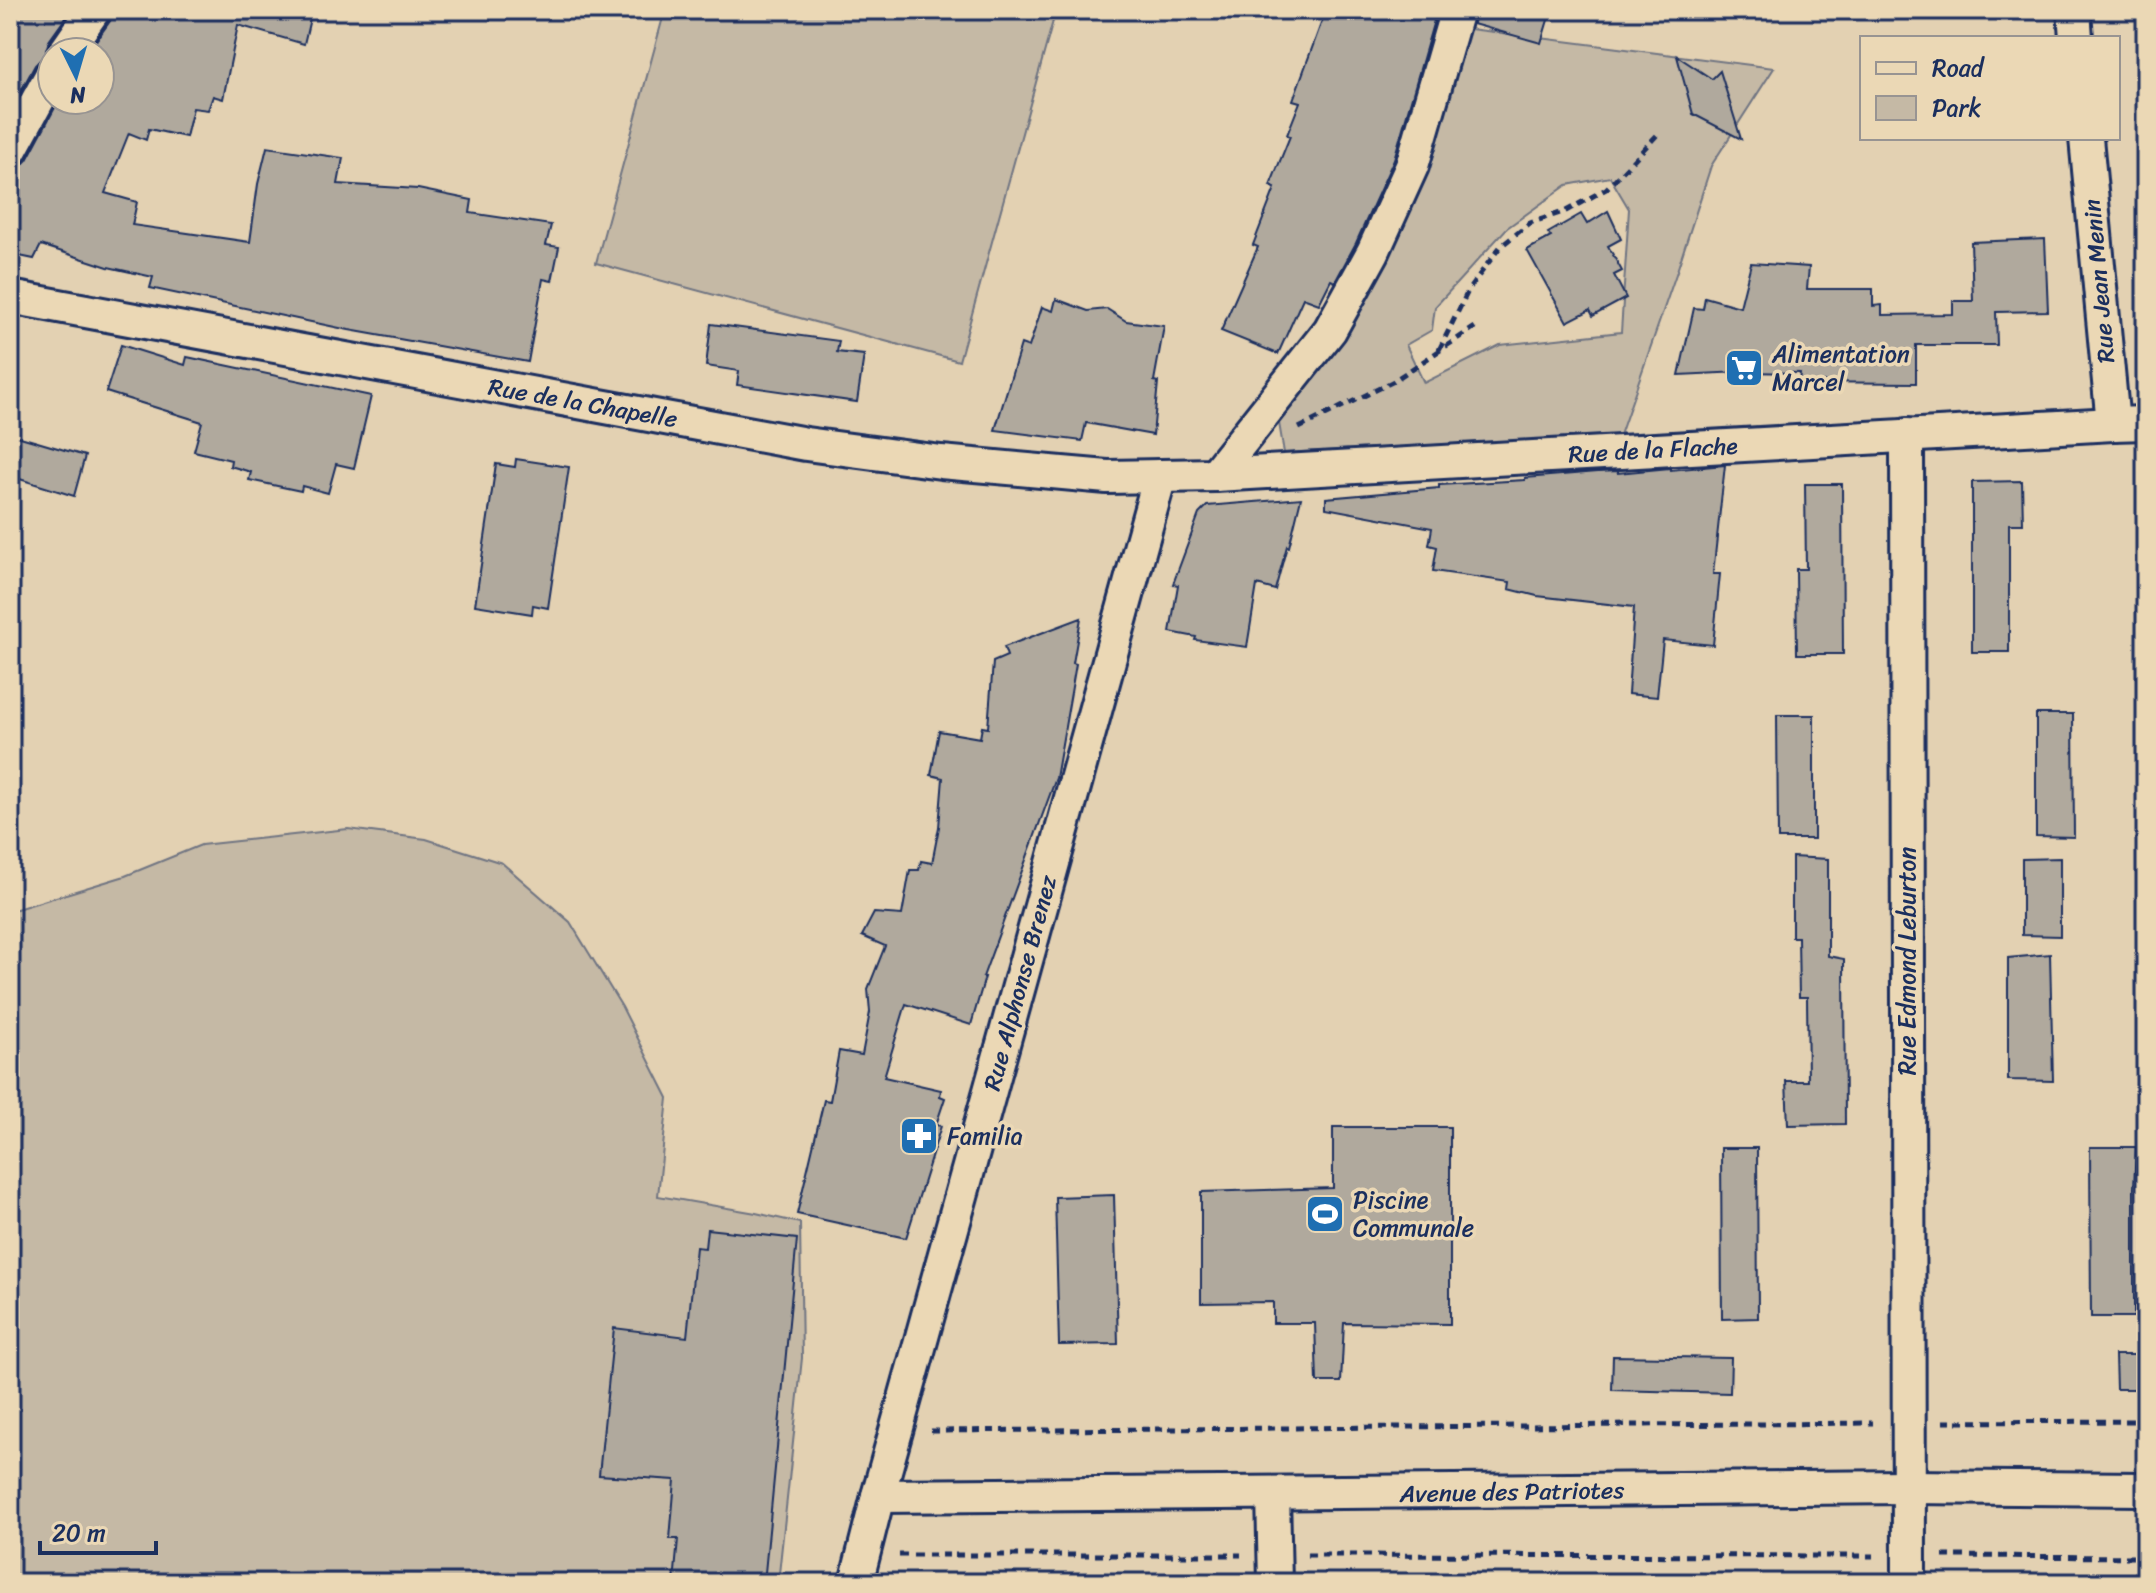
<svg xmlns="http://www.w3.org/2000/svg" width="2156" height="1593" font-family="Sriracha,sans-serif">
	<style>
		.green { fill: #c5b9a5; stroke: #707482; stroke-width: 2; fill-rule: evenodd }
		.building { fill: #b0a99d; stroke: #1b2f5e; stroke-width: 2 }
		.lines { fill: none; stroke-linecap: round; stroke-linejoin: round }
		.minor-casing { stroke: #1b2f5e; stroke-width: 38 }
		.path { stroke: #1b2f5e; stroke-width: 5; stroke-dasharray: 8 6; stroke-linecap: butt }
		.minor { stroke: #ebd8b5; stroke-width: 32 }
		.labels { text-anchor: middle; stroke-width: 7; stroke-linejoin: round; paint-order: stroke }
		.street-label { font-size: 24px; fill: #1b2f5e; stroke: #ebd8b5 }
		.poi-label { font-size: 24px; fill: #1b2f5e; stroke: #ebd8b5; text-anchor: start }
	</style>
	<rect width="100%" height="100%" fill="#e3d1b2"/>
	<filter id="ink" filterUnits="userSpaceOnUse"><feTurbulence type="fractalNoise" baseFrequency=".0125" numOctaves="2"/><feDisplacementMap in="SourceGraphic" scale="16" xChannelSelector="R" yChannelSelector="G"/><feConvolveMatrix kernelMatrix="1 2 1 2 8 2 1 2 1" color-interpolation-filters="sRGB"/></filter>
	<g filter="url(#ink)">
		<g class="green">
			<path d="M 665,10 L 1056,10 L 959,361 L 596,263 Z"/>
			<path d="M 1462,28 L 1774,68 L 1711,166 L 1676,274 L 1620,435 L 1284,453 L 1278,417 ZM 1610,177 L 1629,209 L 1621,332 L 1500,345 L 1424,383 L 1406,345 L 1432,330 L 1435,307 L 1507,228 L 1567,185 Z"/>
			<path d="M 348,829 L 426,839 L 502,863 L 570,922 L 622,1007 L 668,1098 L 658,1196 L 756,1213 L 800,1223 L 802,1358 L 778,1583 L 10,1583 L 10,911 L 125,876 L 201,845 Z"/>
		</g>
		<g class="building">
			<path d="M 10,10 L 71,10 L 49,41 L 46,50 L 47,56 L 42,58 L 35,65 L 10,111 Z"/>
			<path d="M 113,10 L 312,10 L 304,44 L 238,25 L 223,99 L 213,96 L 208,110 L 193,108 L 186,137 L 149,129 L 146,140 L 129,133 L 105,193 L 137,202 L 132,225 L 250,242 L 258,184 L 267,147 L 343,158 L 338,184 L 418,189 L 472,200 L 470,213 L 551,225 L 546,245 L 559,247 L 552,281 L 543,279 L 528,362 L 349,330 L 150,288 L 153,277 L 108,267 L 41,245 L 34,259 L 10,254 L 10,170 L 19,168 L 27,160 L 59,100 L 100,100 L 100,52 L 88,52 L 110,21 Z"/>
			<path d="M 1326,10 L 1437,10 L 1394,159 L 1356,243 L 1335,282 L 1331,280 L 1319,304 L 1303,298 L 1278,354 L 1221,331 L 1258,247 L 1253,245 L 1275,188 L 1270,186 L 1290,136 L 1287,135 L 1300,102 L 1293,100 Z"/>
			<path d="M 1475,10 L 1551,10 L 1541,43 L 1473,24 Z"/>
			<path d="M 1677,56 L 1712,79 L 1720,71 L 1741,139 L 1693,114 Z"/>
			<path d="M 1608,211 L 1621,239 L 1608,246 L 1622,271 L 1614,275 L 1626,298 L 1593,316 L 1590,310 L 1567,322 L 1527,250 L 1551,237 L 1548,233 L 1581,214 L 1587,224 Z"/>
			<path d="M 2045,239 L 2048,311 L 1996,312 L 1997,345 L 1916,345 L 1916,383 L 1799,382 L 1800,373 L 1741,372 L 1679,375 L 1694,308 L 1703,309 L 1705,297 L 1740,307 L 1751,263 L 1809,267 L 1807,289 L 1873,289 L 1873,306 L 1882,305 L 1882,315 L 1953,314 L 1953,301 L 1973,301 L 1971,242 Z"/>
			<path d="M 1056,299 L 1088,311 L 1107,309 L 1126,321 L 1164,326 L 1154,381 L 1158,382 L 1153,435 L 1086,423 L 1082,441 L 995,430 L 1021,344 L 1029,347 L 1042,307 L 1053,311 Z"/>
			<path d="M 711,324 L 839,341 L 837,352 L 864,355 L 857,402 L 737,385 L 739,371 L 706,366 Z"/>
			<path d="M 121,345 L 185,365 L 187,357 L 371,396 L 354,468 L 336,464 L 328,493 L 302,486 L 301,491 L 249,480 L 251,472 L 230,466 L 231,460 L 194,451 L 202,422 L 106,392 Z"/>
			<path d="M 10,434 L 85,456 L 74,496 L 10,476 Z"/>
			<path d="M 516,459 L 569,467 L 548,608 L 533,605 L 532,614 L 475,605 L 496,464 L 515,467 Z"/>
			<path d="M 1725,465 L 1713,574 L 1720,574 L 1713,645 L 1663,640 L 1657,697 L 1628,694 L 1634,607 L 1537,596 L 1509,589 L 1510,582 L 1433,571 L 1437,547 L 1429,545 L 1432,528 L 1326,508 L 1326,498 L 1439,488 L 1439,485 L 1525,480 L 1525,478 L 1598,472 L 1618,471 L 1618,473 L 1670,468 L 1670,470 Z"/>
			<path d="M 2022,481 L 2023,524 L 2009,524 L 2009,652 L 1972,652 L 1972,482 Z"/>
			<path d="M 1805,484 L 1842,484 L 1843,654 L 1797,654 L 1796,569 L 1806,569 Z"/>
			<path d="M 1301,498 L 1289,547 L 1287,546 L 1275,590 L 1257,585 L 1247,647 L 1195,640 L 1196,637 L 1170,632 L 1178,585 L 1173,584 L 1199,514 L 1207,506 Z"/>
			<path d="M 1081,618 L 1073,663 L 1076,664 L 1056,778 L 983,977 L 985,977 L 971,1025 L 906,1004 L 884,1077 L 941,1090 L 940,1096 L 945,1098 L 936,1125 L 941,1126 L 906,1238 L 797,1214 L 824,1100 L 830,1101 L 839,1051 L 862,1055 L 870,1012 L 868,989 L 885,946 L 862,936 L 874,913 L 902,915 L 910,870 L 919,870 L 921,861 L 932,863 L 939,827 L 943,778 L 931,775 L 939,731 L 980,738 L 982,727 L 988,728 L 993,662 L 1007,656 L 1004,647 Z"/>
			<path d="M 2036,714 L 2073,714 L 2074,837 L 2036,836 Z"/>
			<path d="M 1777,715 L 1814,715 L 1814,839 L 1778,839 Z"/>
			<path d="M 1792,857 L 1828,859 L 1828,956 L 1844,959 L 1845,1124 L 1788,1125 L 1786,1081 L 1808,1081 L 1807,997 L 1799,997 L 1798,937 L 1792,937 Z"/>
			<path d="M 2060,858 L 2060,936 L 2022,935 L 2022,859 Z"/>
			<path d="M 2050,954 L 2053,1081 L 2008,1080 L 2008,958 Z"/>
			<path d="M 1333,1127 L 1450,1127 L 1450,1324 L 1344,1323 L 1341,1382 L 1317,1382 L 1315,1323 L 1273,1323 L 1273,1302 L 1201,1303 L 1201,1192 L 1333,1188 Z"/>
			<path d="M 2090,1147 L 2136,1147 L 2134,1188 L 2134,1317 L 2091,1317 Z"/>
			<path d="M 1721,1148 L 1757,1148 L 1758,1318 L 1722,1319 Z"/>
			<path d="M 1114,1195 L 1118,1344 L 1059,1345 L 1055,1197 Z"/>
			<path d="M 707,1229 L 797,1239 L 764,1583 L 674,1583 L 678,1539 L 670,1539 L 675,1480 L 599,1475 L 614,1328 L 687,1337 L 696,1247 L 705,1248 Z"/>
			<path d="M 2115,1355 L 2146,1355 L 2146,1389 L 2116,1389 Z"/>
			<path d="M 1613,1356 L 1731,1358 L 1730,1393 L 1612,1390 Z"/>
		</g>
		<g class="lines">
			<defs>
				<g id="minor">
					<path d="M 2074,10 L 2076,38"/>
					<path d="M 65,52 L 94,10"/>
					<path d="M 2086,138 L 2113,424"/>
					<path d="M 10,151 L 52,74"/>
					<path d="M 10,297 L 806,444 L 941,462 L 1107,477 L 1215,475 L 2113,424 L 2146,423"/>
					<path d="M 1907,435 L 1909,1583"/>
					<path d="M 1215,475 L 1330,330 L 1373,252 L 1412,166 L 1457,10"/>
					<path d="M 1273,1494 L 1275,1583"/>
					<path d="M 878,1496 L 1908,1487 L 2146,1489"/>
					<path d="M 856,1583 L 878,1496 L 1160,476"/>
				</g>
			</defs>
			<use href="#minor" class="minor-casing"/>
			<g class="path">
				<path d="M 1439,350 L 1469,289 L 1500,247 L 1530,223 L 1566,211 L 1606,189 L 1658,134"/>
				<path d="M 1299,428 L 1392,382 L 1475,327"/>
				<path d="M 1943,1422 L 2146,1421"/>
				<path d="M 931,1431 L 1873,1423"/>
				<path d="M 899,1555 L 1241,1555"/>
				<path d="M 1307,1555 L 1873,1556"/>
				<path d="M 1943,1556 L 2146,1557"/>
			</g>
			<use href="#minor" class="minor"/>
		</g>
	</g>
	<defs>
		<symbol id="supermarket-square" viewBox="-11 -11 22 22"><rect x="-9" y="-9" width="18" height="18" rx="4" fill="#1f6fb2" stroke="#ebd8b5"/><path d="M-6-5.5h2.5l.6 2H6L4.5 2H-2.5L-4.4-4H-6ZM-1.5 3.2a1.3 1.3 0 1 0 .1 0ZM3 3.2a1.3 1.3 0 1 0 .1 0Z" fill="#fff"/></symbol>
		<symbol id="pharmacy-square" viewBox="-11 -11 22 22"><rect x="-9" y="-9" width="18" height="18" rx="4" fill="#1f6fb2" stroke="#ebd8b5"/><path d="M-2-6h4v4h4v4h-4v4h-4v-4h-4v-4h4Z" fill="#fff"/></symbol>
		<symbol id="stadium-square" viewBox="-11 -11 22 22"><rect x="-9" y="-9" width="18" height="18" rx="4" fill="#1f6fb2" stroke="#ebd8b5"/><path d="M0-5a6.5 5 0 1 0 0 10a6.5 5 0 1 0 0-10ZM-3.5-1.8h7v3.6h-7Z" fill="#fff"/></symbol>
	</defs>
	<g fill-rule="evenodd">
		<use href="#supermarket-square" x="1722" y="346" width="44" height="44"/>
		<use href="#pharmacy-square" x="897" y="1114" width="44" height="44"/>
		<use href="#stadium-square" x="1303" y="1192" width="44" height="44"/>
	</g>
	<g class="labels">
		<g class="street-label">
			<text transform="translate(2099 281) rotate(-95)" y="8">Rue Jean Menin</text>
			<text transform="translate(583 403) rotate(10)" y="8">Rue de la Chapelle</text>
			<text transform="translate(1653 450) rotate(-3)" y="8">Rue de la Flache</text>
			<text transform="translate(1907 961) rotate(-90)" y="8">Rue Edmond Leburton</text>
			<text transform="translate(1020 983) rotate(-75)" y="8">Rue Alphonse Brenez</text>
			<text transform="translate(1512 1492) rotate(-1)" y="8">Avenue des Patriotes</text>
		</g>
		<g class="poi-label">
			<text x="1772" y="362">Alimentation<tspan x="1772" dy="28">Marcel</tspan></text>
			<text x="947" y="1144">Familia</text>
			<text x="1353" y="1208">Piscine<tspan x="1353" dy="28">Communale</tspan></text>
		</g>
	</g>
	<rect width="2156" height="1593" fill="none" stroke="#ebd8b5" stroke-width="40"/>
	<rect x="20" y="20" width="2116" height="1553" fill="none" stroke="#1b2f5e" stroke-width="3" filter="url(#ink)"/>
	<rect x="1860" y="36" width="260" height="104" fill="#ebd8b5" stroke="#989492" stroke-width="2"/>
	<rect x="1876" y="62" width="40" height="12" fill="#ebd8b5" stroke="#989492" stroke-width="2"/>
	<text x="1932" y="76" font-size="24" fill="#1b2f5e">Road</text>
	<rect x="1876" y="96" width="40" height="24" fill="#c5b9a5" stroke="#989492" stroke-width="2"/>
	<text x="1932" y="116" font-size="24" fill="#1b2f5e">Park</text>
	<g transform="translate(76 76) rotate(175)"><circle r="38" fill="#ebd8b5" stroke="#989492" stroke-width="2"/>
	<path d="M0-6L14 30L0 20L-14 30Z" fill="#1f6fb2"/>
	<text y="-12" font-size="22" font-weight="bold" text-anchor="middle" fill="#1b2f5e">N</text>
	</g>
	<path d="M40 1541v12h116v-12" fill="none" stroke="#1b2f5e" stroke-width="4"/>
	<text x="52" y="1541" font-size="24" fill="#1b2f5e" stroke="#ebd8b5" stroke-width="6" paint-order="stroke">20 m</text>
</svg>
